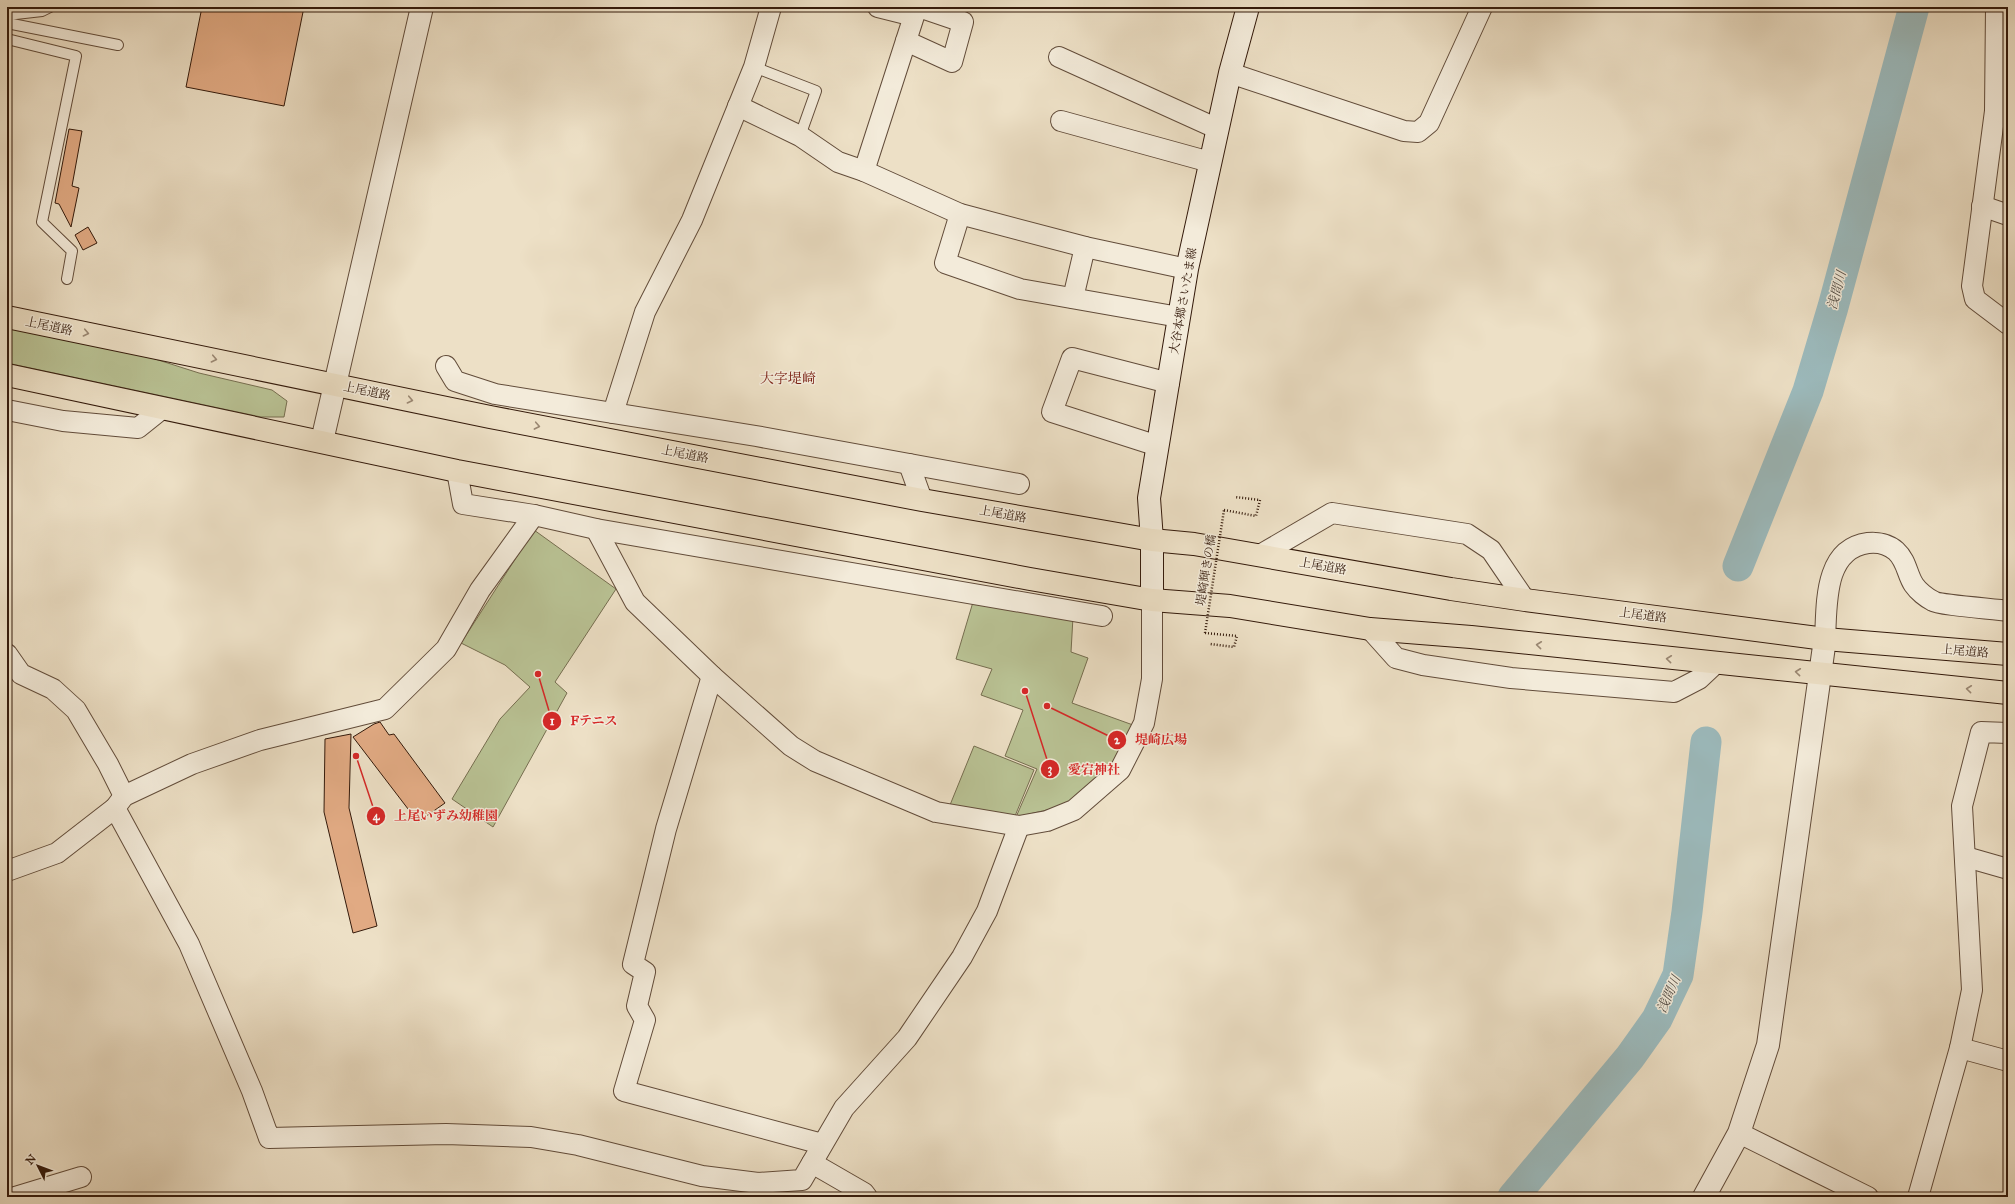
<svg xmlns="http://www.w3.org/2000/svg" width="2015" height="1204" font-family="'IM FELL Great Primer','Noto Serif JP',serif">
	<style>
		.green { fill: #b9c294; stroke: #766e50 }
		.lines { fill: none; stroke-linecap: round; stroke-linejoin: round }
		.river { stroke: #9cbbbe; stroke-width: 31 }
		.building { fill: #e1aa83; stroke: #341a0b }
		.service-casing { stroke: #624c3a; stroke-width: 12 }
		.minor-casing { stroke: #624c3a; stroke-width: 22 }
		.tertiary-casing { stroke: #624c3a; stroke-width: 24 }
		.secondary-casing { stroke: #341a0b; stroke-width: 24 }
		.trunk-casing { stroke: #341a0b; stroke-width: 24 }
		.path { stroke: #341a0b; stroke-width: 2.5; stroke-dasharray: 1 2; stroke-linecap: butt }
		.service { stroke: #f3ebda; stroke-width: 10 }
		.minor { stroke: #f3ebda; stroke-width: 20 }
		.tertiary { stroke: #f3ebda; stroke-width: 22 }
		.secondary { stroke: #f3ebda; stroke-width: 22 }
		.trunk { stroke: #ede0c6; stroke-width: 22 }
		.path-bridge { stroke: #341a0b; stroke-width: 2.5; stroke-dasharray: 1 2; stroke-linecap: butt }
		.oneway { stroke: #9a8772 }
		.labels { text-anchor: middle; stroke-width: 3; stroke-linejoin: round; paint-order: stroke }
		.street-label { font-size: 12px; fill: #341a0b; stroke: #f3ebda }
		.water-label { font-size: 13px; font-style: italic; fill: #58524a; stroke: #f3ebda }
		.quarter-label { font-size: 14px; fill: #7a1f14; stroke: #f3ebda }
		.leader { fill: none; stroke: #d62828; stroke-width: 1.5 }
		.callout-dot { fill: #d62828; stroke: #f3ebda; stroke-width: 1.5 }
		.mark-label { font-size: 12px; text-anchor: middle; font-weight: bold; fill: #fff }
		.callout-label { font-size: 13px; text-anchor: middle; font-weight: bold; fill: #d62828; stroke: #f3ebda; stroke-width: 3; stroke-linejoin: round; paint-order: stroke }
	</style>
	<rect width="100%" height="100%" fill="#ede0c6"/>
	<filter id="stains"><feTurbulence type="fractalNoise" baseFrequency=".005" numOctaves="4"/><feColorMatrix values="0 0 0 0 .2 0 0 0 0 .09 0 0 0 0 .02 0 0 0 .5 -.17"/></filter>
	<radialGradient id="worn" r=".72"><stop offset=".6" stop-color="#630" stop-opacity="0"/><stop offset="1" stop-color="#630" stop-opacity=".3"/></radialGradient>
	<g class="green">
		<path d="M 7,326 L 130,351 L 199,373 L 272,390 L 287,401 L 284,417 L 261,417 L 7,363 Z"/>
		<path d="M 534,530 L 616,589 L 555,682 L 567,693 L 493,827 L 452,799 L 500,719 L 530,687 L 505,665 L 461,643 Z"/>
		<path d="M 973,602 L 1073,617 L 1071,652 L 1088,658 L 1072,703 L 1133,725 L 1110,773 L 1069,805 L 1016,817 L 1037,769 L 1005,756 L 1023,710 L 981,695 L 992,669 L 956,659 Z"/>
		<path d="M 974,746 L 1034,770 L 1015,816 L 950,805 Z"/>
	</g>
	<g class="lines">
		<g class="river">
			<path d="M 1738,566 L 1808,391 L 1833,307 L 1914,7"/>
			<path d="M 1513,1197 L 1630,1057 L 1657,1019 L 1678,975 L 1687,912 L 1706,742"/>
		</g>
	</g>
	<g class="building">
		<path d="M 202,7 L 304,7 L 284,106 L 186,87 Z"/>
		<path d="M 69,129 L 82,131 L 72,186 L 79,188 L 71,227 L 59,204 L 55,203 Z"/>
		<path d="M 88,227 L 97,243 L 83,250 L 75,235 Z"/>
		<path d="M 380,722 L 389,735 L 394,734 L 445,803 L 418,822 L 353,737 L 374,724 Z"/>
		<path d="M 351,734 L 349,808 L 377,926 L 353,933 L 324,812 L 325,739 Z"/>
	</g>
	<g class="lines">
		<defs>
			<g id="service">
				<path d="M 7,15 L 42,11 L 50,7"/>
				<path d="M 7,21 L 7,23 L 118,45"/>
				<path d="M 7,39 L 76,56 L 42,222 L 72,251 L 67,279"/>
				<path d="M 754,67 L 816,91 L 800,136"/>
			</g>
			<g id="minor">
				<path d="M 1996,7 L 1995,111 L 1972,286 L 1975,299 L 2008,324"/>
				<path d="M 906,41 L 952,62 L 963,22 L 919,7"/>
				<path d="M 1059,57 L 1218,129"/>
				<path d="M 1230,73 L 1404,131 L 1418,132 L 1429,123 L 1482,7"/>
				<path d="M 738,106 L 800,136 L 838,162 L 864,171 L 960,214 L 1085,247 L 1187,269"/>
				<path d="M 1061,121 L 1210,162"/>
				<path d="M 864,171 L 914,16 L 878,7"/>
				<path d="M 1982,206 L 2008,215"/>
				<path d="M 960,214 L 945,263 L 1020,289 L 1179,317"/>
				<path d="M 1073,298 L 1085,247"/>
				<path d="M 446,366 L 455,381 L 495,394 L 756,436 L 1019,484"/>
				<path d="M 7,410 L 63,421 L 138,428 L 163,408"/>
				<path d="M 613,413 L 645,312 L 692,220 L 754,67 L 771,7"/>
				<path d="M 1158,446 L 1052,412 L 1072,358 L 1169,383"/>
				<path d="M 909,464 L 922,500"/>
				<path d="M 457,471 L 463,504 L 534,515 L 596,529 L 1102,616"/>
				<path d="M 596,529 L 635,602 L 712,676 L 791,746 L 815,761 L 936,812 L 1019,826 L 1047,821 L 1074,810 L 1120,770 L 1144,723 L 1152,679 L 1152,600"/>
				<path d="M 1260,555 L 1332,513 L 1467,534 L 1491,550 L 1525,600"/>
				<path d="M 1370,629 L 1396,658 L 1423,665 L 1511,678 L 1674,692 L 1699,679 L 1715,664"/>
				<path d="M 1825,639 C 1827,606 1823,549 1868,543 C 1877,542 1888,544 1896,551 C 1907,561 1907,575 1914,585 C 1918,591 1927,598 1933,601 C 1939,605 1996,609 2008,611"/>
				<path d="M 7,654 L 21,674 L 53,689 L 76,710 L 108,764 L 124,796"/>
				<path d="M 712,676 L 666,829 L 633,964 L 645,972 L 637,1006 L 645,1020 L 624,1091 L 822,1144"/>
				<path d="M 115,808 L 189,944 L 252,1091 L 269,1138 L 446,1134 L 531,1137 L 578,1145 L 702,1176 L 758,1183 L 802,1180 L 844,1108 L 907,1038 L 962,957 L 987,911 L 1019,826"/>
				<path d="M 1966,857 L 2008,869"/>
				<path d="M 7,871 L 57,853 L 115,808 L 124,796 L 192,764 L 260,740 L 385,709 L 446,649 L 480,590 L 534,515"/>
				<path d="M 1960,1048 L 2008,1061"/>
				<path d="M 1739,1133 L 1868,1197"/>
				<path d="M 812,1163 L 864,1193 L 867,1197"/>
				<path d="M 15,1197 L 81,1177"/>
				<path d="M 1918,1197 L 1960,1048 L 1972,990 L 1962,806 L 1981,732 L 2008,733"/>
			</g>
			<g id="tertiary">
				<path d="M 322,441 L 422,7"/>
				<path d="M 1704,1197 L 1739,1133 L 1768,1045 L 1825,639"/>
			</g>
			<path id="secondary" d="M 1152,600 L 1152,540 L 1149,498 L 1187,269 L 1230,73 L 1248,7"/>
			<g id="trunk">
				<path d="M 7,317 L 490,417 L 922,500 L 1152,540 L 1194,544 L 1451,589 L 1525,600 L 1825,639 L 2008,654"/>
				<path d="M 7,375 L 457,471 L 1030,579 L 1152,600 L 1230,606 L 1370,629 L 1471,637 L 2008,693"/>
			</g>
		</defs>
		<use href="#service" class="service-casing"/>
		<use href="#minor" class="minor-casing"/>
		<use href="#tertiary" class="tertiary-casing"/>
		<use href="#secondary" class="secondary-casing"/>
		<use href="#trunk" class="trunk-casing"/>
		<g class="path">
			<path d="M 1224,510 L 1256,516 L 1260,500 L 1235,497"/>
			<path d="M 1205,633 L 1237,636 L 1234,647 L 1210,644"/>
		</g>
		<use href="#service" class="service"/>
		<use href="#minor" class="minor"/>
		<use href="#tertiary" class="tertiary"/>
		<use href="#secondary" class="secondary"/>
		<use href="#trunk" class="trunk"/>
		<path class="path-bridge" d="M 1205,633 L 1224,510"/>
	</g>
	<defs><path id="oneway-chevron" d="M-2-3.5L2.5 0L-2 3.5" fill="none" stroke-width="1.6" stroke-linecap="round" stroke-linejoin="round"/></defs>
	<g class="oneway">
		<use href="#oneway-chevron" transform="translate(86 333) rotate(12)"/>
		<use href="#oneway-chevron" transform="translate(214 359) rotate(12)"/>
		<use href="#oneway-chevron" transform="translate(410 400) rotate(12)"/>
		<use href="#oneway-chevron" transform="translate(537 426) rotate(11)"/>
		<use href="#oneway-chevron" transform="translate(1539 645) rotate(-174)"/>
		<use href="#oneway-chevron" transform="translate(1669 659) rotate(-174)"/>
		<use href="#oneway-chevron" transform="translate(1798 672) rotate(-174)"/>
		<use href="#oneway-chevron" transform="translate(1969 689) rotate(-174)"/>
	</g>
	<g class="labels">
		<g class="street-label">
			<text transform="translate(1183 301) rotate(-80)" y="4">大谷本郷さいたま線</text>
			<text transform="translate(49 326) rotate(12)" y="4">上尾道路</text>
			<text transform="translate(367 391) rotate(12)" y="4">上尾道路</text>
			<text transform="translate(685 454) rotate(11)" y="4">上尾道路</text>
			<text transform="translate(1003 514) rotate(10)" y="4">上尾道路</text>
			<text transform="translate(1323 566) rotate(10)" y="4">上尾道路</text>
			<text transform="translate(1206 570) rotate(-81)" y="4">堤崎輝きの橋</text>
			<text transform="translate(1643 615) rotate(7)" y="4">上尾道路</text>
			<text transform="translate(1965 651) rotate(5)" y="4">上尾道路</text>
		</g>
		<g class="water-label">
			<text transform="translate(1836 290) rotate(-75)" y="5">浅間川</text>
			<text transform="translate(1668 994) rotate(-66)" y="5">浅間川</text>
		</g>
		<g class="quarter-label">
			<text x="788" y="383">大字堤崎</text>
		</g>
	</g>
	<path class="leader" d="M538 674L552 721M1047 706L1117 740M1025 691L1050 769M356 756L376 816"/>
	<g class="callout-dot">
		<circle cx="538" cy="674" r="4"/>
		<circle cx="1047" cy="706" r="4"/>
		<circle cx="1025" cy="691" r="4"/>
		<circle cx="356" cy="756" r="4"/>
		<circle cx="552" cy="721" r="10"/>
		<circle cx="1117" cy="740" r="10"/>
		<circle cx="1050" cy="769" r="10"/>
		<circle cx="376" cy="816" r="10"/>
	</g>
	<g class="mark-label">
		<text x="552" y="725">1</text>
		<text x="1117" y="744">2</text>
		<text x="1050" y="773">3</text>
		<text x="376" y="820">4</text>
	</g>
	<g class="callout-label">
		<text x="594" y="725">Fテニス</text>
		<text x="1161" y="744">堤崎広場</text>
		<text x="1094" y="774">愛宕神社</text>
		<text x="446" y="820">上尾いずみ幼稚園</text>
	</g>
	<rect width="2015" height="1204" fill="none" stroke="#ede0c6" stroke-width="24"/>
	<rect x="8" y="8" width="1999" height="1188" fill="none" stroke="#341a0b" stroke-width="2"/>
	<rect x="12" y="12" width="1991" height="1180" fill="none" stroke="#341a0b"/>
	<g transform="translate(38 1166) rotate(312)" stroke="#f3ebda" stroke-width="3" paint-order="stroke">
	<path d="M0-3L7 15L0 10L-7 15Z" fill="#341a0b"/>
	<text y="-6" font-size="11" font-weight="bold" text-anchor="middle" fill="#341a0b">N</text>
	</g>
	<rect width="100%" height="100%" filter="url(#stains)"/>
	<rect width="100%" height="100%" fill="url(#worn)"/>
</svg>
